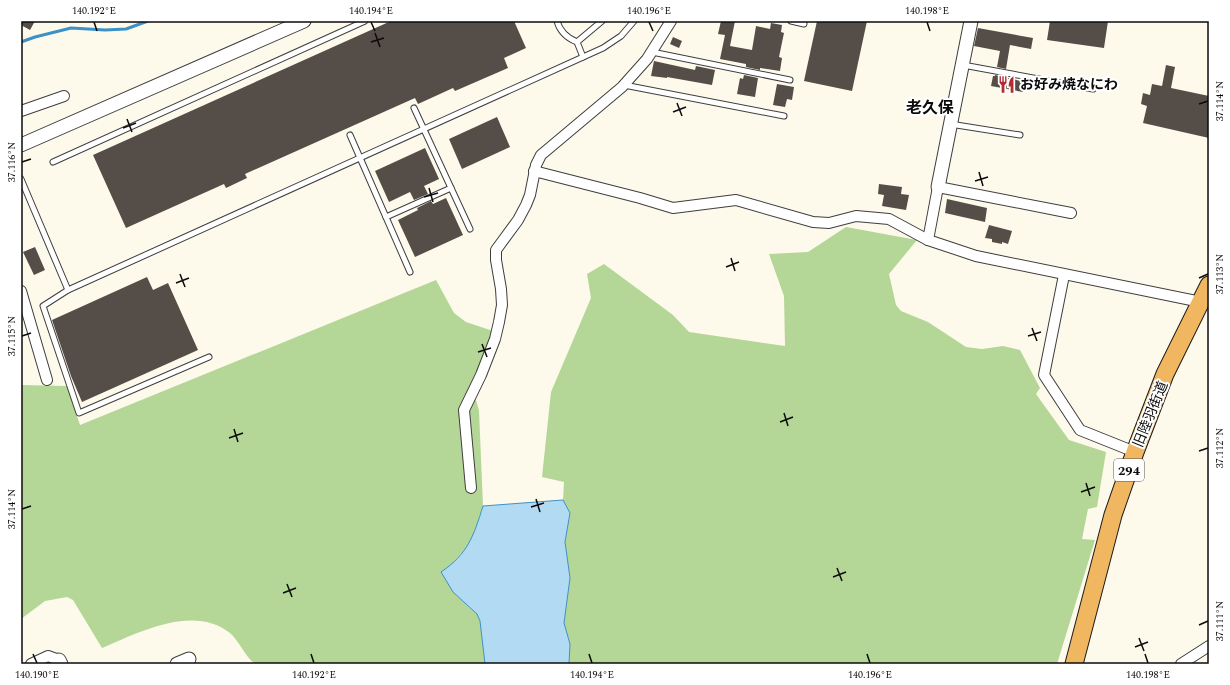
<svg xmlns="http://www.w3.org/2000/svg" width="1230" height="685" font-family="Spectral,'Noto Sans JP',serif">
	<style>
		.forest { fill: #b4d697 }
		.water { fill: #b2dbf3; stroke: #3c91c7 }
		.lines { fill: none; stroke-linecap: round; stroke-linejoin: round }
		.stream { stroke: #3c91c7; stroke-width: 3 }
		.building { fill: #544d48 }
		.service-casing { stroke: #3e3e3e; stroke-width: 7 }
		.minor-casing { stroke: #3e3e3e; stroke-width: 12 }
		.tertiary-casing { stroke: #3e3e3e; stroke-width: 15 }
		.trunk-casing { stroke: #1c1c1c; stroke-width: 19 }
		.service { stroke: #fff; stroke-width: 5 }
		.minor { stroke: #fff; stroke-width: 10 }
		.tertiary { stroke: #fff; stroke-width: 13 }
		.trunk { stroke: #f0b660; stroke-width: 17 }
		.ticks { fill: none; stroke: #0b0b0b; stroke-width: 1.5 }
		.labels { text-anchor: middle; stroke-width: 4; stroke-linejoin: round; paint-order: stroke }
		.shield { fill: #fff; stroke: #545454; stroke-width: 1 }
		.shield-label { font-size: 13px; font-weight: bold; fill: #0b0b0b }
		.poi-label { font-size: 14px; font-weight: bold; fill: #0b0b0b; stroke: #fff; text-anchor: start }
		.street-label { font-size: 14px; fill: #0b0b0b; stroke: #fff }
		.quarter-label { font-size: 16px; font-weight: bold; fill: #0b0b0b; stroke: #fff }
		.neatline { fill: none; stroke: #0b0b0b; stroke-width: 1.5 }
		.ticks-label { font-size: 10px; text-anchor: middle; fill: #0b0b0b }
	</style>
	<rect width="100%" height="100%" fill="#fefaeb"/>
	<g class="forest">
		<path d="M 846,227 L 917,240 L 889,274 L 896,305 L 901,311 L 928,322 L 966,347 L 982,349 L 1003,346 L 1020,350 L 1040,388 L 1036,394 L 1069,440 L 1106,452 L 1097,507 L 1088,509 L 1082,539 L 1095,540 L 1057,664 L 569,664 L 570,644 L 564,623 L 570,578 L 565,542 L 570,513 L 563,500 L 564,482 L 542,477 L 551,392 L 591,298 L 587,274 L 604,264 L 673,315 L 689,332 L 785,346 L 784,296 L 769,254 L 808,252 Z"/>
		<path d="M 436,280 L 454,313 L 466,322 L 493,331 L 472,385 L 479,411 L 483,506 L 474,534 L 467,547 L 452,564 L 453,592 L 477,614 L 480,621 L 485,664 L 255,664 C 244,655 240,642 230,633 C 194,604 139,632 102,648 L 73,600 L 67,597 L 45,601 L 21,619 L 21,385 L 67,386 L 80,425 Z"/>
	</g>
	<path class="water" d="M 563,500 L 570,513 L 565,542 L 570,578 L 564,623 L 570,644 L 569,664 L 485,664 L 480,621 L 477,614 L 453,592 L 441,572 C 468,554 474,535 483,506 Z"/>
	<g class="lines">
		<path class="stream" d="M 21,42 L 35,37 L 71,28 L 105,30 L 126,29 L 148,21"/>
	</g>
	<g class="building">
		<path d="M 21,21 L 35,21 L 30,30 L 21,25 Z"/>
		<path d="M 391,21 L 514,21 L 526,48 L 504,58 L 508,68 L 455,91 L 453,88 L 418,104 L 415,98 L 245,174 L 247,178 L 226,188 L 224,184 L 126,228 L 93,155 Z"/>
		<path d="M 721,21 L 735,21 L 730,46 L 752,50 L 756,26 L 770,29 L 771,23 L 782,25 L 781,32 L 784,33 L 779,57 L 782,58 L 780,71 L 760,68 L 760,70 L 746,67 L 746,64 L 720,59 L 725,35 L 718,34 Z"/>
		<path d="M 817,21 L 867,21 L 852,91 L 804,81 Z"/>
		<path d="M 1050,21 L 1108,21 L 1104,48 L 1047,40 Z"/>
		<path d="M 978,28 L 1033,38 L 1031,49 L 1010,45 L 1006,69 L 997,67 L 1000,51 L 974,46 Z"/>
		<path d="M 673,37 L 682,41 L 679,48 L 670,44 Z"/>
		<path d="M 654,61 L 695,70 L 696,66 L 715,70 L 712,85 L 667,77 L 667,78 L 651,76 Z"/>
		<path d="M 1166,65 L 1175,67 L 1171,88 L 1209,96 L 1209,138 L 1143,123 L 1147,106 L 1141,104 L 1143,93 L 1150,95 L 1152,84 L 1162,86 Z"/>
		<path d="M 744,75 L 758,78 L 755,97 L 737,94 L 740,78 L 743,79 Z"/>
		<path d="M 995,75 L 1025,82 L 1023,92 L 991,86 L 993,76 L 995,76 Z"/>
		<path d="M 777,84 L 794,87 L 792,100 L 787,99 L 785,107 L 773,105 Z"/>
		<path d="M 497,117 L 510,147 L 462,169 L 449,139 Z"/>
		<path d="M 425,148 L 439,179 L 424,186 L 428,194 L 414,200 L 410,192 L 389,202 L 375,171 Z"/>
		<path d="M 879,184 L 902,187 L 901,194 L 909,195 L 906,210 L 882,206 L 884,195 L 878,194 Z"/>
		<path d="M 446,198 L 463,235 L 415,257 L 398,220 L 418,210 L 417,208 L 431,201 L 433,204 Z"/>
		<path d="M 947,199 L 987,208 L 985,222 L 945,213 Z"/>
		<path d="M 989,225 L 1012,231 L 1008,244 L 1002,242 L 1002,244 L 992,242 L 992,239 L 985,238 Z"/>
		<path d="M 35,247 L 45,270 L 34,275 L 23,252 Z"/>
		<path d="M 147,277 L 153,290 L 168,283 L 198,350 L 82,402 L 71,376 L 52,320 Z"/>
	</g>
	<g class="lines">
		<defs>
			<g id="service">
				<path d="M 557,21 C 560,32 567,38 577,42"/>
				<path d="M 791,21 L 804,24"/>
				<path d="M 652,52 L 790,80"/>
				<path d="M 583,57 L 577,42 L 602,21"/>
				<path d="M 963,65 L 1093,89"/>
				<path d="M 624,85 L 784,116"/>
				<path d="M 414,108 L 470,229"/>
				<path d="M 950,124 L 1020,135"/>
				<path d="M 350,135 L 410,272"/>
				<path d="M 53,162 L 365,21"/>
				<path d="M 21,179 L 68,290 L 603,48 L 621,36 L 634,21"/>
				<path d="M 386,217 L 451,188"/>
				<path d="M 68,290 L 43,306 L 79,413 L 209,357"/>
			</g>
			<g id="minor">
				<path d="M 21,111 L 64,96"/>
				<path d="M 534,171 L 640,198 L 673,208 L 736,200 L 813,222 L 829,223 L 856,216 L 889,219 L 928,240 L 976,256 L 1201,302"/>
				<path d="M 928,240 L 938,187 L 1071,213"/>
				<path d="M 1064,275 L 1044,375 L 1080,430 L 1135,452"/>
				<path d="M 21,291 L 47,380"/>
				<path d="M 471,488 L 464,410 L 481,375 L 495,339 L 499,322 L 502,305 L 501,289 L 496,260 L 496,250 L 518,220 L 526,205 L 530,195 L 536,165 L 541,155 L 622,87 L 647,59 L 671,21"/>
				<path d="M 31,664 L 48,656 L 59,660"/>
				<path d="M 1181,664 L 1209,646"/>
			</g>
			<g id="tertiary">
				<path d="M 21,145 L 304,21"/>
				<path d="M 938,187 L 971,21"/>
				<path d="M 59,660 L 61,664"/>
				<path d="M 177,664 L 189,659"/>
			</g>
			<path id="trunk" d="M 1074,664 L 1113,515 L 1135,452 L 1165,374 L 1209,285"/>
		</defs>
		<use href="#service" class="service-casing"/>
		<use href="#minor" class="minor-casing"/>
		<use href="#tertiary" class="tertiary-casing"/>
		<use href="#trunk" class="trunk-casing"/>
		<use href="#service" class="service"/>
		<use href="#minor" class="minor"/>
		<use href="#tertiary" class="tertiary"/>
		<use href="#trunk" class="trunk"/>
	</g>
	<path class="ticks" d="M 94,22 L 97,31M 371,22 L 375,31M 649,22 L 653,31M 927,22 L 930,31M 375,33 L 380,47M 371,42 L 384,38M 677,103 L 682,116M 1199,104 L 1208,101M 673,112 L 686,107M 127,119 L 132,132M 123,128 L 136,123M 22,162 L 31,159M 979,172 L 983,186M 975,181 L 988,177M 429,188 L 433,202M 424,197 L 438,193M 731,258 L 735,271M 726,267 L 739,262M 180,274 L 185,287M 1199,278 L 1208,274M 176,283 L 189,278M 1032,328 L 1037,341M 22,336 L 31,333M 1028,336 L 1041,332M 482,344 L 487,357M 478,352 L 491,348M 784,413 L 788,426M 780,422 L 793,417M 234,429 L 238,442M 229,438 L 243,433M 1199,451 L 1208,448M 1086,483 L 1090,496M 1081,492 L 1095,487M 536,499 L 540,512M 531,507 L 544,503M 22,509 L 31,506M 837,568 L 842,581M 833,577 L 846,572M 287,584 L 292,597M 283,593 L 296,588M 1199,625 L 1208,621M 1139,638 L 1144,651M 1135,647 L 1148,642M 33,654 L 37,663M 311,654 L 314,663M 589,654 L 592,663M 867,654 L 870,663M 1145,654 L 1148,663"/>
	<defs>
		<symbol id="restaurant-bare" viewBox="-9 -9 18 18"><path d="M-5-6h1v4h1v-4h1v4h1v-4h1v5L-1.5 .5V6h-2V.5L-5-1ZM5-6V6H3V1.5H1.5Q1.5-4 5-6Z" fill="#b52a32" stroke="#fff" stroke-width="2.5" paint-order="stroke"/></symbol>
	</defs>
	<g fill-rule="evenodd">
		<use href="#restaurant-bare" x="994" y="72" width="25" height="25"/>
	</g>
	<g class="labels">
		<rect class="shield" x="1114" y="459" width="30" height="22" rx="3"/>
		<g class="shield-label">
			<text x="1129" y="475">294</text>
		</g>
		<g class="poi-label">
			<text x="1020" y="89">お好み焼なにわ</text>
		</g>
		<g class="street-label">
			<text transform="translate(1150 414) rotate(-68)" y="5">旧陸羽街道</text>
		</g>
		<g class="quarter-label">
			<text x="930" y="113">老久保</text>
		</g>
	</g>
	<rect width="1230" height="685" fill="none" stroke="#ffffff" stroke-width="44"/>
	<rect x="22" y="22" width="1186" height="641" class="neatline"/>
	<g class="ticks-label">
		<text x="94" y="14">140.192°E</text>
		<text x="371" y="14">140.194°E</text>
		<text x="649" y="14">140.196°E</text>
		<text x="927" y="14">140.198°E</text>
		<text transform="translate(1219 101) rotate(-90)" y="4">37.114°N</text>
		<text transform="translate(11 162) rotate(-90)" y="4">37.116°N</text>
		<text transform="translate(1219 274) rotate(-90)" y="4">37.113°N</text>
		<text transform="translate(11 336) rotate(-90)" y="4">37.115°N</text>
		<text transform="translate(1219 448) rotate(-90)" y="4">37.112°N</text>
		<text transform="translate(11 509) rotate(-90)" y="4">37.114°N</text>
		<text transform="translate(1219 621) rotate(-90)" y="4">37.111°N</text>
		<text x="37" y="678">140.190°E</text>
		<text x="314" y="678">140.192°E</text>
		<text x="592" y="678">140.194°E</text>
		<text x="870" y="678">140.196°E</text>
		<text x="1148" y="678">140.198°E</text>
	</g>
</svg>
